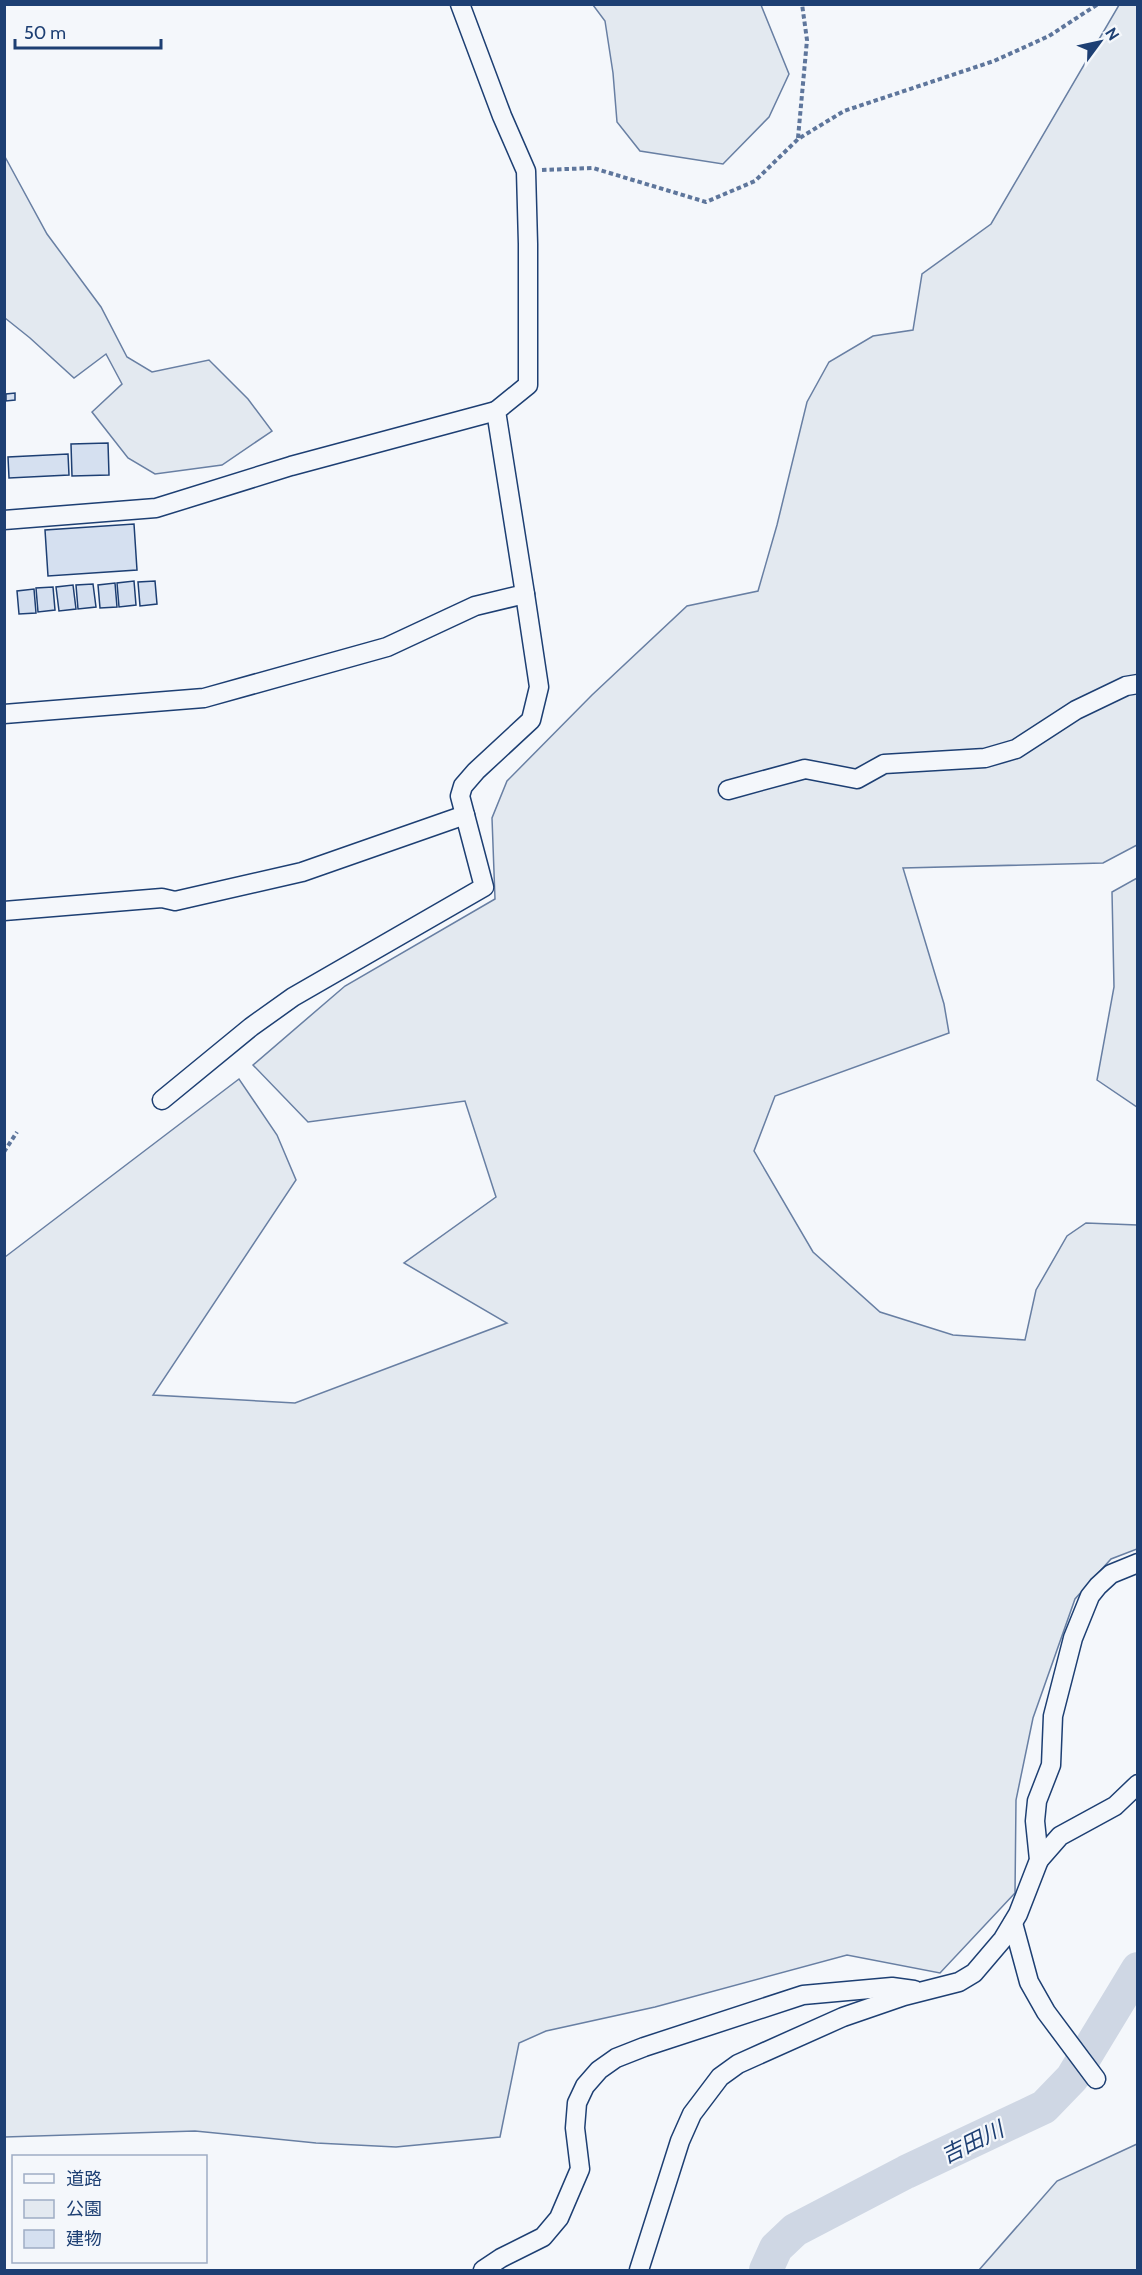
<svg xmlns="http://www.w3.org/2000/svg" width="1142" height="2275" font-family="Cabin,'Noto Sans JP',sans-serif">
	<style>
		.green { fill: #e3e9f0; stroke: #687fa3; stroke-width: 1.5 }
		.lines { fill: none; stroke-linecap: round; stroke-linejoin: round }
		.river { stroke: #cfd7e4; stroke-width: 34 }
		.building { fill: #d5e0f0; stroke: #1d3f73; stroke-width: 1.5 }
		.minor-casing { stroke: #1d3f73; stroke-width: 21 }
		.path { stroke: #5e769c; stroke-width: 4; stroke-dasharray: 4.5 3; stroke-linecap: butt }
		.minor { stroke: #f4f7fb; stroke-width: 18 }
		.labels { text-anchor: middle; stroke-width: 4.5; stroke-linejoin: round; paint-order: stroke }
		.water-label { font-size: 22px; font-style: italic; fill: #1d3f73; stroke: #f4f7fb }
	</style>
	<rect width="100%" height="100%" fill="#f4f7fb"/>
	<g class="green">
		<path d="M 593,5 L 761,5 L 789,74 L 769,117 L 723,164 L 640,151 L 617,122 L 613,73 L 605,21 Z"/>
		<path d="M 1119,5 L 1137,5 L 1137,845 L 1103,863 L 903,868 L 944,1004 L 949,1033 L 775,1096 L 754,1151 L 813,1252 L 880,1312 L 953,1335 L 1025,1340 L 1036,1290 L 1067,1236 L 1086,1223 L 1137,1225 L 1137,1549 L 1111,1559 L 1075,1599 L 1033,1718 L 1016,1800 L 1015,1893 L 940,1973 L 847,1955 L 655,2007 L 546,2031 L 519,2043 L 500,2137 L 396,2147 L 316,2143 L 195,2131 L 5,2137 L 5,1257 L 239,1079 L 277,1135 L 296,1180 L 153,1395 L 295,1403 L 507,1323 L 404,1263 L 496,1197 L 465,1101 L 308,1122 L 253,1065 L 345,986 L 495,899 L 492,818 L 507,781 L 592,695 L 687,606 L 758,591 L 777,525 L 807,402 L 829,362 L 873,336 L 913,330 L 922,274 L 991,224 Z"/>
		<path d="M 4,155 L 47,234 L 101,307 L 127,357 L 152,372 L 209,360 L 248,399 L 272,431 L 222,465 L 155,474 L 128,458 L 92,412 L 122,384 L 106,354 L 74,378 L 30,338 L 5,318 Z"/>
		<path d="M 1137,878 L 1137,1107 L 1097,1080 L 1114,987 L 1112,892 Z"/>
		<path d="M 1137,2144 L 1137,2270 L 979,2270 L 1057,2181 Z"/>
	</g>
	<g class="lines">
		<path class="river" d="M 766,2270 L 776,2248 L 795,2230 L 906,2172 L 1044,2107 L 1072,2078 L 1138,1969"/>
	</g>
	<g class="building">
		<path d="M 15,393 L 15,400 L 6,401 L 6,394 Z"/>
		<path d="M 108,443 L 109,475 L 72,476 L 71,444 Z"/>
		<path d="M 68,454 L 69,475 L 9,478 L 8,457 Z"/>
		<path d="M 134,524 L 137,570 L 48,576 L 45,530 Z"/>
		<path d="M 134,581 L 136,605 L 119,607 L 117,583 Z"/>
		<path d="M 155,581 L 157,604 L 140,606 L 138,582 Z"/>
		<path d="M 115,583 L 117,607 L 100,608 L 98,585 Z"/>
		<path d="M 93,584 L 96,607 L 78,609 L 76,585 Z"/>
		<path d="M 73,585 L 76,609 L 59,611 L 56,587 Z"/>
		<path d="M 53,587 L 55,610 L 38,612 L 36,588 Z"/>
		<path d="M 34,589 L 36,613 L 19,614 L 17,591 Z"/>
	</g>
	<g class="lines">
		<defs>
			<g id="minor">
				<path d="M 4,520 L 156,508 L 291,466 L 496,411"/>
				<path d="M 4,714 L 204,698 L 387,647 L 475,606 L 525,594 L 496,411 L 528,385 L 528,244 L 526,171 L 502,116 L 460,4"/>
				<path d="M 728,790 L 805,769 L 857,779 L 884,764 L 985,758 L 1016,749 L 1076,710 L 1126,686 L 1138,684"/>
				<path d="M 4,911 L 162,898 L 175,901 L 302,872 L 465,815"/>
				<path d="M 162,1100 L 251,1027 L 293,997 L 484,887 L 460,796 L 463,786 L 476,771 L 531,720 L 539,687 L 525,594"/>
				<path d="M 1039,1860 L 1060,1836 L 1115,1806 L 1138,1784"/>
				<path d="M 1013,1923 L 1029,1982 L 1046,2012 L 1096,2079"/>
				<path d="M 483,2270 L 501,2258 L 543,2237 L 559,2218 L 580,2169 L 575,2128 L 577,2103 L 585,2086 L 599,2070 L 616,2058 L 644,2047 L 803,1995 L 892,1987 L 914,1990"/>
				<path d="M 639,2270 L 680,2141 L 692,2114 L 720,2077 L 738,2064 L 843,2017 L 904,1996 L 959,1982 L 974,1973 L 1003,1939 L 1018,1914 L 1039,1860 L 1035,1821 L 1037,1801 L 1051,1765 L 1053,1716 L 1073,1638 L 1090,1596 L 1098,1586 L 1111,1574 L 1138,1563"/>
			</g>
		</defs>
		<use href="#minor" class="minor-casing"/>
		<g class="path">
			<path d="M 798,138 L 807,40 L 802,4"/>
			<path d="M 542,170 L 593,168 L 706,202 L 755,181 L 798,139 L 844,111 L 994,61 L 1049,36 L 1098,4"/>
			<path d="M 4,1152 L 17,1132"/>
		</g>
		<use href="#minor" class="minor"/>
	</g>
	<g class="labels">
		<g class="water-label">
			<text transform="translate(972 2142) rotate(-26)" y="8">吉田川</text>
		</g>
	</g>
	<rect width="1142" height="2275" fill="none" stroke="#1d3f73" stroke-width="12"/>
	<rect x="12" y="2155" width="195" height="108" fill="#f4f7fb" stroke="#9eadc5" stroke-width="1.5"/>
	<rect x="24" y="2174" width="30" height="9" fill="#f4f7fb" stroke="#9eadc5" stroke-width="1.5"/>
	<text x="66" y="2185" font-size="18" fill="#1d3f73">道路</text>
	<rect x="24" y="2200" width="30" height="18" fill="#e3e9f0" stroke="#9eadc5" stroke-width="1.5"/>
	<text x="66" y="2215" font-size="18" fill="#1d3f73">公園</text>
	<rect x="24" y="2230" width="30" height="18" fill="#d5e0f0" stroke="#9eadc5" stroke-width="1.5"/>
	<text x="66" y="2245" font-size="18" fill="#1d3f73">建物</text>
	<g transform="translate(1100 42) rotate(57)" stroke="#f4f7fb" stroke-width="4.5" paint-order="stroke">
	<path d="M0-4.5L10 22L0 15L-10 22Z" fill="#1d3f73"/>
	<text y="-9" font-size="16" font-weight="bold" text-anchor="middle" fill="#1d3f73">N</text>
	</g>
	<path d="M15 39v9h146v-9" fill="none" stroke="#1d3f73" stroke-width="3"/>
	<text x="24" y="39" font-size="18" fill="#1d3f73" stroke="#f4f7fb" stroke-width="4.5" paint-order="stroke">50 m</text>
</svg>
